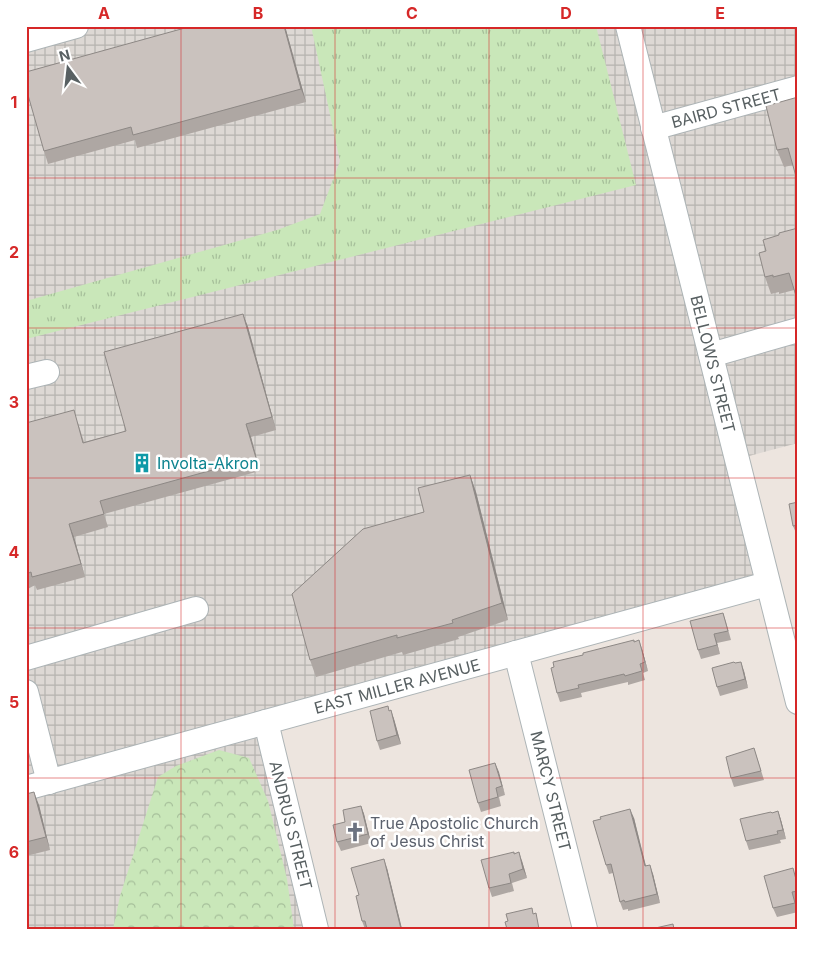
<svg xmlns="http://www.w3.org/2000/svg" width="824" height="955" font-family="Inter,sans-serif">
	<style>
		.industrial { fill: url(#industrial-grid) }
		.grass { fill: url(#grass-tufts) }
		.forest { fill: url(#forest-crowns) }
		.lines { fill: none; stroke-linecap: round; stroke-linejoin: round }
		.minor-casing { stroke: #adb4b6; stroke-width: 26 }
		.minor { stroke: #fff; stroke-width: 24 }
		.wall { fill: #aea7a3 }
		.shaded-wall { fill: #8d8885 }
		.building { fill: #cac2be; stroke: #8d8885 }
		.grid { fill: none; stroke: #d62828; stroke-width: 1; stroke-opacity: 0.55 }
		.labels { text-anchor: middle; stroke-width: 5; stroke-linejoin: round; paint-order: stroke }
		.street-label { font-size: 16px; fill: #586062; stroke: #fff }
		.culture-label { font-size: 16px; fill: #0d838f; stroke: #fff; text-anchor: start }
		.worship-label { font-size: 16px; fill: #5b616d; stroke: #fff; text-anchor: start }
		.neatline { fill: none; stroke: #d62828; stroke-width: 2 }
		.grid-label { font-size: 16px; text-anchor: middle; font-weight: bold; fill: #d62828 }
	</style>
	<defs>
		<pattern id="industrial-grid" width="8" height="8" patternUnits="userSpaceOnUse" patternTransform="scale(1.25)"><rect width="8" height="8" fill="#ddd8d4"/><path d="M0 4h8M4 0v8" fill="none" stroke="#b6b3af"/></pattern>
		<pattern id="grass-tufts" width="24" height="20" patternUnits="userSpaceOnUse" patternTransform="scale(1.25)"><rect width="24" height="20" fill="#c9e7b9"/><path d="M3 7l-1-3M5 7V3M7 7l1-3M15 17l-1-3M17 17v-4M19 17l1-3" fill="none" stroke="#a6bf9a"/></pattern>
		<pattern id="forest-crowns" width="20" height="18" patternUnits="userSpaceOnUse" patternTransform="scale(1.25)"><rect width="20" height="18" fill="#c9e7b9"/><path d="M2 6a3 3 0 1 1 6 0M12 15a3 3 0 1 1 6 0" fill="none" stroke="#a6bf9a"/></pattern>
	</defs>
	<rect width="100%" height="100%" fill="#ede5df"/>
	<path class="industrial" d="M 26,26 L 798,26 L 798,443 L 738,459 L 767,584 L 267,722 L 316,929 L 26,929 Z"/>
	<path class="grass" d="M 311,26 L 596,26 L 636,185 L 26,339 L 26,301 L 277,230 L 320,214 L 340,161 Z"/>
	<path class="forest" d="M 219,750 L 249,758 L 268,801 L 287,879 L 294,929 L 113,929 L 120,896 L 158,777 L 176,766 Z"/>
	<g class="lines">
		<defs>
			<g id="minor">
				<path d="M 628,26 L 798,702"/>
				<path d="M 26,40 L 76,26"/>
				<path d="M 653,128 L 798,88"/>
				<path d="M 711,355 L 798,330"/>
				<path d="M 26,377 L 47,372"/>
				<path d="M 516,653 L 585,929"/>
				<path d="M 26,658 L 196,609"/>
				<path d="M 26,692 L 49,782"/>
				<path d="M 266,722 L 316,929"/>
				<path d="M 26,788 L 767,584"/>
			</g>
		</defs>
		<use href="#minor" class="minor-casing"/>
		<use href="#minor" class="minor"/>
	</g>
	<g class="wall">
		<path d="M 192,26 L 285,26 L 306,102 L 137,148 L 135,140 L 48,164 L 44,151 Z"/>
		<path d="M 798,97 L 798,183 L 793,165 L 784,167 L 777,150 Z"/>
		<path d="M 798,228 L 798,302 L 794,290 L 779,294 L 779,292 L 771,294 L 765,277 L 766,251 L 779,235 Z"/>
		<path d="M 243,314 L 248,327 L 276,430 L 251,437 L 260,471 L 104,514 L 108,527 L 74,537 L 85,577 L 37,590 L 35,585 L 26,590 L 26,423 L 78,423 L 84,442 L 126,431 Z"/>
		<path d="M 470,475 L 476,492 L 508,620 L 458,637 L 459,639 L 403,655 L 402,652 L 316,677 L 310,660 L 424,512 Z"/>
		<path d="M 798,502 L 798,534 L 797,535 L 793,526 Z"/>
		<path d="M 723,613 L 726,622 L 731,640 L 717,643 L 720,654 L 701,659 L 698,650 Z"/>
		<path d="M 634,642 L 642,649 L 648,671 L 643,673 L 645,680 L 628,685 L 628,682 L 581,693 L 582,697 L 560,702 L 557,693 L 554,667 L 583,655 Z"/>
		<path d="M 735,663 L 744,671 L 748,688 L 720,696 L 717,687 Z"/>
		<path d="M 390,711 L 394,719 L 401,744 L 380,750 L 377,741 Z"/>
		<path d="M 754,748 L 764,780 L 734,787 L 731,778 Z"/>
		<path d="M 495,763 L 505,795 L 499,797 L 501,806 L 481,812 L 478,803 Z"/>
		<path d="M 26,794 L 39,805 L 50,850 L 26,856 Z"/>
		<path d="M 361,806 L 364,814 L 371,843 L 341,851 L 337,842 L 345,822 Z"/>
		<path d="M 778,811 L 781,820 L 786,839 L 780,840 L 781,843 L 749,850 L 746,841 L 772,813 Z"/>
		<path d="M 634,818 L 646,866 L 653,874 L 660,903 L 628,911 L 628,909 L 623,910 L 620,902 L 613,873 L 609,874 L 606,865 Z"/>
		<path d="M 514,854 L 522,861 L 527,878 L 512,883 L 514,891 L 492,897 L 489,888 Z"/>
		<path d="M 387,868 L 402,929 L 365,929 L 362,921 L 359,895 Z"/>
		<path d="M 796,877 L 798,883 L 798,901 L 796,901 L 798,912 L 777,917 L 773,908 Z"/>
	</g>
	<g class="shaded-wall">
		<path d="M 284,26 L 285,26 L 306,102 L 301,89 Z"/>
		<path d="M 243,314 L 248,327 L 276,430 L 272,417 Z"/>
		<path d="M 246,424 L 251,437 L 260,471 L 256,458 Z"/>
		<path d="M 470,475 L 476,492 L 508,620 L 502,603 Z"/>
		<path d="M 69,524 L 74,537 L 85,577 L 81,564 Z"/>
		<path d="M 714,634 L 717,643 L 720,654 L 717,645 Z"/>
		<path d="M 639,640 L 642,649 L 648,671 L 645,662 Z"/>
		<path d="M 741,662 L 744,671 L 748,688 L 745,679 Z"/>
		<path d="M 391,710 L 394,719 L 401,744 L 397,735 Z"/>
		<path d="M 495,763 L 499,772 L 505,795 L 502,786 Z"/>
		<path d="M 34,792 L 39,805 L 50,850 L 46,837 Z"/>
		<path d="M 361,806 L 364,814 L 371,843 L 368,834 Z"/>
		<path d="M 630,809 L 634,818 L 648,875 L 645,866 Z"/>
		<path d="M 778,811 L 781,820 L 786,839 L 783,830 Z"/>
		<path d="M 519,852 L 522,861 L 527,878 L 523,869 Z"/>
		<path d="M 384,859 L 387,868 L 402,929 L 401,929 Z"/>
		<path d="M 650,865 L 653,874 L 660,903 L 657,894 Z"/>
	</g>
	<g class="building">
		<path d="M 192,26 L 284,26 L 301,89 L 133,135 L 131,127 L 44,151 L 26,88 L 26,72 Z"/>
		<path d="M 798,97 L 798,180 L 797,180 L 788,148 L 777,150 L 766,106 Z"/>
		<path d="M 798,228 L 798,299 L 797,299 L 789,273 L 773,277 L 773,275 L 765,277 L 759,253 L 766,251 L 763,240 L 779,235 L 779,233 Z"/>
		<path d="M 243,314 L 272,417 L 246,424 L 256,458 L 100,501 L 104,514 L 69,524 L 81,564 L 32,577 L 31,572 L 26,574 L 26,423 L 74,410 L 83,443 L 126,431 L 104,352 Z"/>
		<path d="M 470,475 L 502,603 L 452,620 L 453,623 L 397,638 L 397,635 L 310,660 L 292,594 L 363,529 L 424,512 L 418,488 Z"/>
		<path d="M 798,502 L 798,525 L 793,526 L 789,504 Z"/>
		<path d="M 723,613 L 728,631 L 714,634 L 717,645 L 698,650 L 690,621 Z"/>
		<path d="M 634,640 L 634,642 L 639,640 L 645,662 L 640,664 L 642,671 L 625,676 L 624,674 L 578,685 L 579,688 L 557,693 L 551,668 L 554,667 L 553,662 L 583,655 L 583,653 Z"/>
		<path d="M 734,662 L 735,663 L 741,662 L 745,679 L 717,687 L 712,668 Z"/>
		<path d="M 388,706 L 389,711 L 391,710 L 397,735 L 377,741 L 370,711 Z"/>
		<path d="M 754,748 L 761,771 L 731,778 L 726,757 Z"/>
		<path d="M 495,763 L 502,786 L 496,788 L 498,797 L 478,803 L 469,770 Z"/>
		<path d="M 34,792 L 46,837 L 26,842 L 26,794 Z"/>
		<path d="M 361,806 L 368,834 L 337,842 L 333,825 L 345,822 L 343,810 Z"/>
		<path d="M 630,809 L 645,866 L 650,865 L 657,894 L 625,902 L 624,900 L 620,902 L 611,864 L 606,865 L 593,821 L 601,819 L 600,817 Z"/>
		<path d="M 778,811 L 783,830 L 777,831 L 778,834 L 746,841 L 740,819 L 771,812 L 772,813 Z"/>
		<path d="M 514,852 L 514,854 L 519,852 L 523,869 L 509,874 L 511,883 L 489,888 L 481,860 Z"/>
		<path d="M 384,859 L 401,929 L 367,929 L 365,921 L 362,921 L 356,896 L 359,895 L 351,868 Z"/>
		<path d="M 793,868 L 798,887 L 798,891 L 792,892 L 795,903 L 773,908 L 764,876 Z"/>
		<path d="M 532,908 L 533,914 L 536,913 L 539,929 L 507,929 L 505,922 L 508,921 L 506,914 Z"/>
		<path d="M 673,924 L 674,929 L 651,929 Z"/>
	</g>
	<path class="grid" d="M 181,26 L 181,929M 335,26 L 335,929M 489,26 L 489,929M 643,26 L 643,929M 26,178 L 798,178M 26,328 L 798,328M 26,478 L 798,478M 26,628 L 798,628M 26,778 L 798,778"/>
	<defs>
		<symbol id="building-bare" viewBox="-9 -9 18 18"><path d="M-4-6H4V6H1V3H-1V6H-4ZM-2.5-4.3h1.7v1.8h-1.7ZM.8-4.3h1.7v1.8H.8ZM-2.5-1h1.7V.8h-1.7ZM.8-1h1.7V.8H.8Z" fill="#0f9aa8" stroke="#fff" stroke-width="2.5" paint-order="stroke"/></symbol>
		<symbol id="church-bare" viewBox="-9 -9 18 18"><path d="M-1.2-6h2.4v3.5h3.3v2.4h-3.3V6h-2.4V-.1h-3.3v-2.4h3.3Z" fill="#6b7280" stroke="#fff" stroke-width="2.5" paint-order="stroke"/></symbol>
	</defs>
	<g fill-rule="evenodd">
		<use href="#building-bare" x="128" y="449" width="28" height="28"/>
		<use href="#church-bare" x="341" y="818" width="28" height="28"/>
	</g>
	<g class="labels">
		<g class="street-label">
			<text transform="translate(726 108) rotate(-15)" y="6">BAIRD STREET</text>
			<text transform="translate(713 364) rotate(76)" y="6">BELLOWS STREET</text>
			<text transform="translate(397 686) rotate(-15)" y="6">EAST MILLER AVENUE</text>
			<text transform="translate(551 791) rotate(76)" y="6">MARCY STREET</text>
			<text transform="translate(291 825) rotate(76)" y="6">ANDRUS STREET</text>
		</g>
		<g class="culture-label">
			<text x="157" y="469">Involta-Akron</text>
		</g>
		<g class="worship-label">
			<text x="370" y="829">True Apostolic Church<tspan x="370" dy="18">of Jesus Christ</tspan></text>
		</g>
	</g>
	<rect width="824" height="955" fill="none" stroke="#ffffff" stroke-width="55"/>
	<g transform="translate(68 68) rotate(345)" stroke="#ffffff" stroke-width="4" paint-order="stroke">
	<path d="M0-4L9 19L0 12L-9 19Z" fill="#586062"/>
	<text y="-8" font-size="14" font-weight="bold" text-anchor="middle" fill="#586062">N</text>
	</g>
	<rect x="28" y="28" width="768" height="900" class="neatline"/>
	<g class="grid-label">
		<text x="104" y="19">A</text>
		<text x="258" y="19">B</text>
		<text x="412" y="19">C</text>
		<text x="566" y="19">D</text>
		<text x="720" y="19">E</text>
		<text x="14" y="108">1</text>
		<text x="14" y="258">2</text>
		<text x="14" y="408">3</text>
		<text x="14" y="558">4</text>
		<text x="14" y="708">5</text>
		<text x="14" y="858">6</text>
	</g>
</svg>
